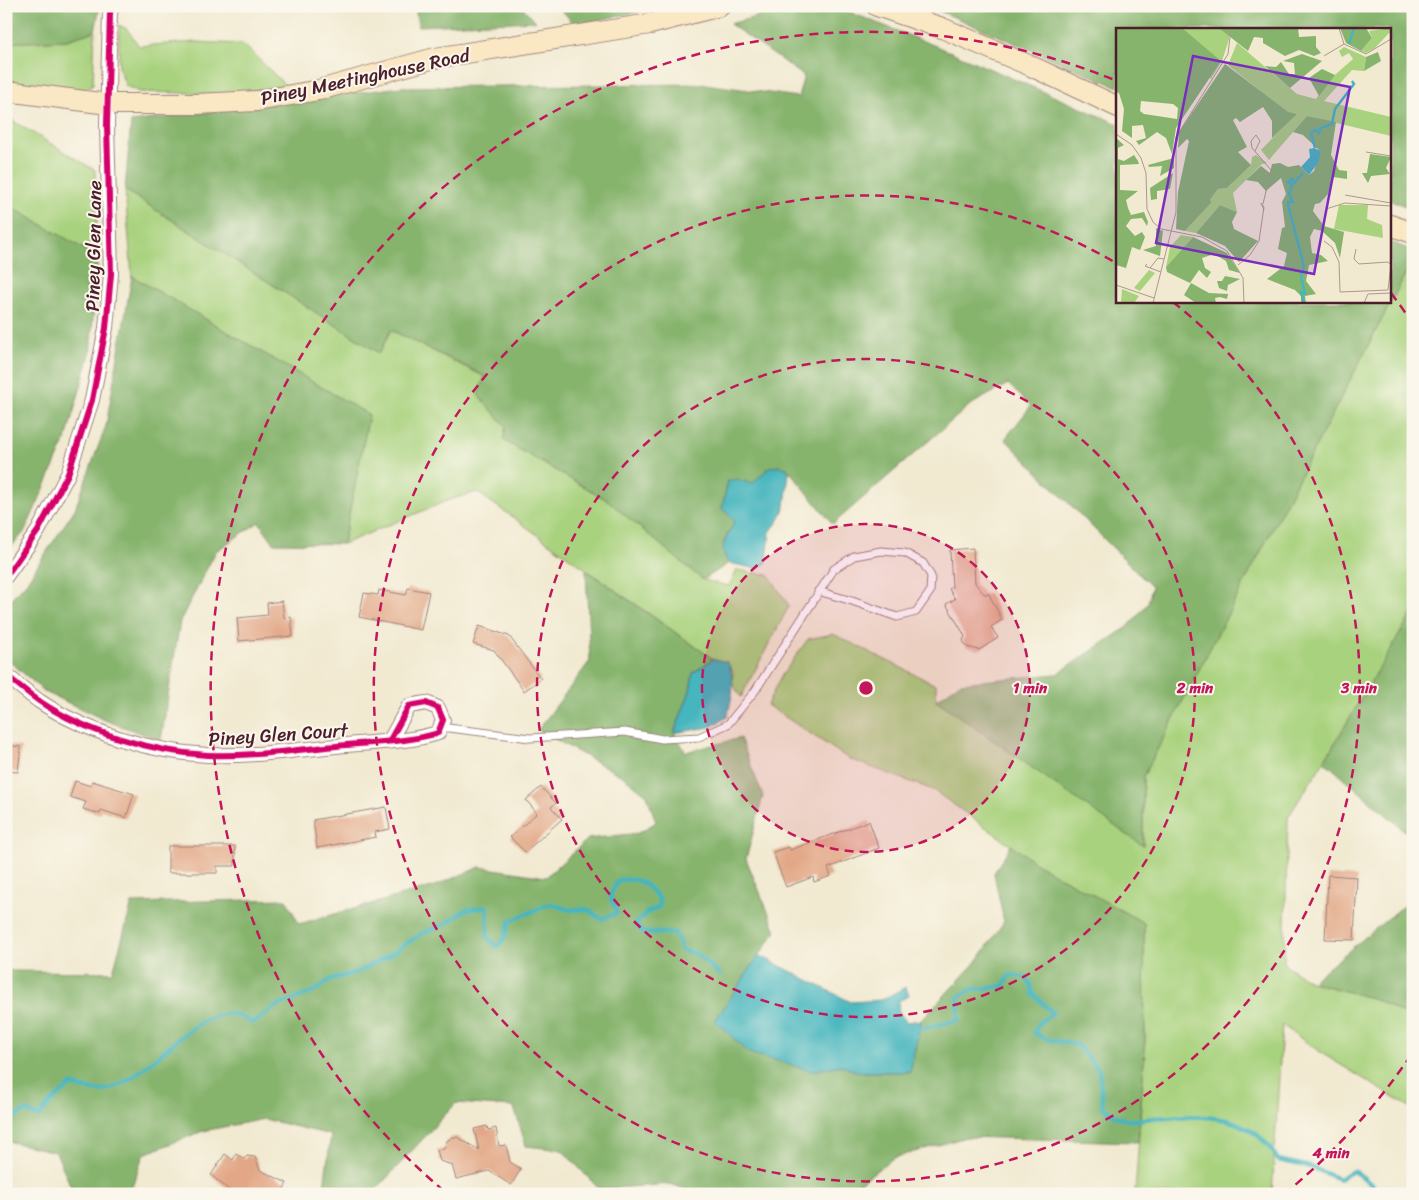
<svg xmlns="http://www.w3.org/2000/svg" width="1419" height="1200" font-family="Sriracha,sans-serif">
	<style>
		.green { fill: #a9d27e; stroke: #7a7854 }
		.forest { fill: #86b46d; stroke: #686a4c }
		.water { fill: #45b5be; stroke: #486a74 }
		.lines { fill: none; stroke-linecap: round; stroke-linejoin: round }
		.stream { stroke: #45b5be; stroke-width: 4.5 }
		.building { fill: #e2a786 }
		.service-casing { stroke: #9e847e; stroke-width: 9 }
		.minor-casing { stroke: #9e847e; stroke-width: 16 }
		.secondary-casing { stroke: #9e847e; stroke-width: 22 }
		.service { stroke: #fff; stroke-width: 7 }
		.minor { stroke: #fff; stroke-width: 14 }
		.secondary { stroke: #fae7c3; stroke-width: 20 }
		.cycleway-casing { stroke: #fbf7ec; stroke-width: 9 }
		.cycleway { stroke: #d6006c; stroke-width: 6 }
		.ring { fill: none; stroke: #c2185b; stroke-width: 2.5; stroke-dasharray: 9 6 }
		.labels { text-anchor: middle; stroke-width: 4; stroke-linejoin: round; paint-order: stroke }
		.street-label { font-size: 19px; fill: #4a1f2b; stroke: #fbf7ec }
		.inset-river { fill: none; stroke: #45b5be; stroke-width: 2.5 }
		.inset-road { fill: none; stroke: #ae988e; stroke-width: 1 }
		.view { fill: #7b2cbf; fill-opacity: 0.15; stroke: #7b2cbf; stroke-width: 2.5 }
		.inset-edge { fill: none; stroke: #4a1f2b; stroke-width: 2.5 }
		.centre { fill: #c2185b; stroke: #fbf7ec; stroke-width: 2.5 }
		.ring-label { font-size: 15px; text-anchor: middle; font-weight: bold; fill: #c2185b; stroke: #fbf7ec; stroke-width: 4; stroke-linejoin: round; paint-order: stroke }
	</style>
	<rect width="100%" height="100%" fill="#fbf7ec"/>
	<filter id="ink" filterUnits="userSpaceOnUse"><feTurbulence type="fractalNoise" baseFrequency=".02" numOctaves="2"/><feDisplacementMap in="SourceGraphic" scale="10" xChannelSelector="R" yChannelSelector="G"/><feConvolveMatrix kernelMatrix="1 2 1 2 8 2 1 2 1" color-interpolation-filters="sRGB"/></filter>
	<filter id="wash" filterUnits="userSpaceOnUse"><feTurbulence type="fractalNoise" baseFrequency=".0096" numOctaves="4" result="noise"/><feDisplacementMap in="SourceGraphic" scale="20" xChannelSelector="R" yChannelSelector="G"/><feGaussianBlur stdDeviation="1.12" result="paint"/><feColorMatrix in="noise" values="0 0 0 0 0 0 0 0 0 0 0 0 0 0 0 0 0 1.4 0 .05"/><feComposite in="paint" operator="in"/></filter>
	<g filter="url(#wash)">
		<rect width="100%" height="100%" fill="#f1e9d0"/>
		<g class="green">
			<path d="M 119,25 L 127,29 L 139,46 L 196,42 L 243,44 L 286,86 L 230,94 L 140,92 L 126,86 L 119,69 Z"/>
			<path d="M 95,31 L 93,84 L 84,90 L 6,83 L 6,43 L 67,40 Z"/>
			<path d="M 6,117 L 95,170 L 98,257 L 6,204 Z"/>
			<path d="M 125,190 L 379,353 L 391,330 L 485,377 L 478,395 L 506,426 L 503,440 L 607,500 L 703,580 L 729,586 L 737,570 L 769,575 L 789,606 L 741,697 L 732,683 L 733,672 L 727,662 L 713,659 L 477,492 L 449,500 L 343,544 L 369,415 L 132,276 Z"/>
			<path d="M 1408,269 L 1413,270 L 1413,612 L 1324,761 L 1288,817 L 1284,964 L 1311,982 L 1375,999 L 1413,1019 L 1413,1109 L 1323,1054 L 1282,1025 L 1272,1194 L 1135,1194 L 1145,1048 L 1144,923 L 1042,867 L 933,790 L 849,759 L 767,705 L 780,678 L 808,639 L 833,634 L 936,685 L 936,700 L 1143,845 L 1143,777 Z"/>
		</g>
		<g class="forest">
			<path d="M 6,6 L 100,6 L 95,31 L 67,40 L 6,43 Z"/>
			<path d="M 415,6 L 521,6 L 536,21 L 418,26 Z"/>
			<path d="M 558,6 L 644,6 L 647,10 L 575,25 Z"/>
			<path d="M 928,6 L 1413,6 L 1413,209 L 1390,200 L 1390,29 L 1118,29 L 1118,87 Z"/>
			<path d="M 784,9 L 844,10 L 951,52 L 1118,124 L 1118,301 L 1390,301 L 1390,242 L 1408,249 L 1408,269 L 1143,777 L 1143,846 L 936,700 L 960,683 L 1057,674 L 1129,626 L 1148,603 L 1152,587 L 1005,439 L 1031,406 L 1008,384 L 970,405 L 833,524 L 787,468 L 770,467 L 752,484 L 728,481 L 722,508 L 734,521 L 733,528 L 727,533 L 724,555 L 729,563 L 703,580 L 607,500 L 503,440 L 506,426 L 478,395 L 485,376 L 391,330 L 379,353 L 125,190 L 131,122 L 401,87 L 705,84 L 798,97 L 804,76 L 730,24 Z"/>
			<path d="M 6,204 L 98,257 L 90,354 L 66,439 L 25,531 L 6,553 Z"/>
			<path d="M 132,276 L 369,415 L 343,544 L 274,543 L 259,522 L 216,551 L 180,621 L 161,740 L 107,721 L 45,692 L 6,658 L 6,604 L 26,583 L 75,509 L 106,426 Z"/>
			<path d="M 586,570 L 713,659 L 693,673 L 690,691 L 674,733 L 686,752 L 740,738 L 763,796 L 746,859 L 776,931 L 715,1021 L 817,1070 L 840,1065 L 858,1072 L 910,1072 L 921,1020 L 978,960 L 1004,922 L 994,873 L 1011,845 L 1042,867 L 1144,923 L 1145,1048 L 1138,1142 L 966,1137 L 893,1158 L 845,1194 L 699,1194 L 671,1184 L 599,1189 L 562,1150 L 526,1146 L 514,1107 L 456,1103 L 372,1194 L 323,1194 L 331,1135 L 264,1119 L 203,1131 L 144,1154 L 129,1194 L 74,1194 L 56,1152 L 6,1141 L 6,968 L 12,971 L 113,972 L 132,903 L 286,899 L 299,924 L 432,887 L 480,867 L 546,877 L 588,839 L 639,833 L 656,822 L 647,795 L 624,777 L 538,730 L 590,661 Z"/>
			<path d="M 1413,612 L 1413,838 L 1324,761 Z"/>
			<path d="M 1413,898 L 1413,1019 L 1375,999 L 1311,982 Z"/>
		</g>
		<g class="water">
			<path d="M 779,466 L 787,468 L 789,473 L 785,506 L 779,520 L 770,532 L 767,562 L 758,569 L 729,563 C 715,544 730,537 734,521 L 722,508 L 728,481 L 737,479 L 752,484 L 770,467 Z"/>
			<path d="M 713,659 L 727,662 C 737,679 732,698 727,717 L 710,727 L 674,733 L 690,691 L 693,673 Z"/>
			<path d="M 759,955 L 851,1002 L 881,1000 L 906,987 L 909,996 L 898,1001 L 899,1013 L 907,1022 L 921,1020 L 910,1072 L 858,1072 L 840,1065 L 812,1071 L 749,1053 L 715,1021 Z"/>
		</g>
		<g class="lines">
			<g class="stream">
				<path d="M 919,1029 L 959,1020 L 958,997 L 971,990 L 1003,986 L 1010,975 L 1025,977 L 1031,984 L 1033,994 L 1053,1013 L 1040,1022 L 1034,1033 L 1046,1039 L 1077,1045 L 1099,1070 L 1103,1108 C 1109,1111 1116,1117 1123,1119 C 1131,1122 1144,1119 1153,1118 C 1202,1115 1251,1111 1278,1160 L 1311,1167 L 1339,1179 L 1353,1171 L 1364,1178 L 1381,1194"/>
				<path d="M 6,1122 L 26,1111 L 39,1117 L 51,1102 L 71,1085 C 81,1088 95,1092 105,1090 C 146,1082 190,1010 232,1014 C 238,1014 247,1020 253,1023 L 277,1006 L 313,992 L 330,980 L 360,971 L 390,955 L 419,935 L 447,923 L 465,910 L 487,907 L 488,938 L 497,947 L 504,939 L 510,921 L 550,904 L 570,910 L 586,909 L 602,919 L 617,913 L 610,895 L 619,880 C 642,878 643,882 659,898 L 659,907 L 648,912 L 635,924 L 644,933 L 675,933 L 682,950 L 697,954 L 720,975"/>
				<path d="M 1383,1194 L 1397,1194"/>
			</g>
		</g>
		<g id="blocks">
			<g class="building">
				<path d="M 973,548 L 975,583 L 984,594 L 989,594 L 1002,620 L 991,627 L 998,638 L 979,650 L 967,647 L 963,641 L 965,636 L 946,604 L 955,599 L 949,589 L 952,587 L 950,550 Z"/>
				<path d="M 408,588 L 429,592 L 421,630 L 359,617 L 364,593 L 378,595 L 379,590 L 406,595 Z"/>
				<path d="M 282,601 L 284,618 L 291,617 L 293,636 L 239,641 L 237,618 L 268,615 L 267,603 Z"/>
				<path d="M 479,626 L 509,636 L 541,679 L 524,691 L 494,650 L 473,644 Z"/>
				<path d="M 6,745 L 21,747 L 18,772 L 6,771 Z"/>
				<path d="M 75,781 L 91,786 L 92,781 L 134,794 L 126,818 L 101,810 L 100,814 L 83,809 L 86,802 L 70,797 Z"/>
				<path d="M 541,787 L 556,803 L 551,807 L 562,819 L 525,852 L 510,837 L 537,813 L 526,800 Z"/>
				<path d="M 386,807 L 390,829 L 375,832 L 376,837 L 317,848 L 313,820 Z"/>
				<path d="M 869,821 L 879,848 L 828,868 L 831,876 L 814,882 L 813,877 L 786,887 L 773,852 L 789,847 L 790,850 Z"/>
				<path d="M 168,846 L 235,846 L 235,866 L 217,866 L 217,873 L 168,873 Z"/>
				<path d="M 1328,875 L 1357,877 L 1354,940 L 1325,939 Z"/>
				<path d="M 487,1126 L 488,1130 L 496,1128 L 499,1146 L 506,1145 L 510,1162 L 521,1169 L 511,1185 L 489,1171 L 456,1179 L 452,1165 L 440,1161 L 437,1150 L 444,1149 L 446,1142 L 452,1137 L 457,1137 L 479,1150 L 474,1129 Z"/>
				<path d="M 225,1154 L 233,1160 L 236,1154 L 244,1159 L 247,1156 L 255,1157 L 260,1170 L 287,1183 L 281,1194 L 234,1194 L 211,1175 Z"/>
			</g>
		</g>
	</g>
	<g filter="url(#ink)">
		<use href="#blocks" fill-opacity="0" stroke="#9e847e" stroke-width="1"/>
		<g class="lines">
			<defs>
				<path id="service" d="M 440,727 L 530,738 L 625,732 L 662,739 L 699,737 L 728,724 L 755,691 L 834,569 L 854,556 L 881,551 L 905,553 L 923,563 L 931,576 L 930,592 L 916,612 L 897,617 L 852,601 L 818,591"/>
				<g id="minor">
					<path d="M 6,576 L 38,531 L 68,474 L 92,400 L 106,328 L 111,274 L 107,125 L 110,13 L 112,6"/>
					<path d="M 6,675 C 17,684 28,693 39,701 C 85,732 152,752 207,755 C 250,757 294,750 336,746 C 370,742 406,743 438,733 L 443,720 L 438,708 L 426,703 L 409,706 L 390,740"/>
				</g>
				<g id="secondary">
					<path d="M 877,6 L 942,28 L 1031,66 L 1118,107"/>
					<path d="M 6,91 L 108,104 L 196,104 L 257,101 L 319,90 L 435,58 L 650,24 L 720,6"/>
					<path d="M 1390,225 L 1413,233"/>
				</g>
			</defs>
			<use href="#service" class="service-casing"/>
			<use href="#minor" class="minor-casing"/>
			<use href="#secondary" class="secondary-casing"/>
			<use href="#service" class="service"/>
			<use href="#minor" class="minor"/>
			<use href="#secondary" class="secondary"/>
			<defs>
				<g id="cycleway">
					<path d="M 6,576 L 38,531 L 68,474 L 92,400 L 106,328 L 111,274 L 107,125 L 110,13 L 112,6"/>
					<path d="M 6,675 C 17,684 28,693 39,701 C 85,732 152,752 207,755 C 250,757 294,750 336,746 C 370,742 406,743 438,733 L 443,720 L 438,708 L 426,703 L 409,706 L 390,740"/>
				</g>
			</defs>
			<use href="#cycleway" class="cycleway-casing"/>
			<use href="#cycleway" class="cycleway"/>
		</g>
	</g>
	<circle cx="866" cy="688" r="164" fill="#c2185b" fill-opacity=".12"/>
	<g class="ring">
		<circle cx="866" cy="688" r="164"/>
		<circle cx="866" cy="688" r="329"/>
		<path d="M1173 302A493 493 0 1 1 1116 263"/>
		<path d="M1411 1055A657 657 0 0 1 1288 1191M444 1191A657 657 0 0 1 1117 81M1391 293A657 657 0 0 1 1411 321"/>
	</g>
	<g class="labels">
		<g class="street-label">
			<text transform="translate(365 76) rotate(-12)" y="7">Piney Meetinghouse Road</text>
			<text transform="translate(93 246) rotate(-89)" y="7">Piney Glen Lane</text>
			<text transform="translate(278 734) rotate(-4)" y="7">Piney Glen Court</text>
		</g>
	</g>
	<g transform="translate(1116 28)">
		<rect width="275" height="275" fill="#f1e9d0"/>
		<path d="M 0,0 L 113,0 L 113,11 L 106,33 L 95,51 L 77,35 ZM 275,0 L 275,7 L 273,5 L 258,21 L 250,25 L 245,23 L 256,10 L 253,3 ZM 121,15 L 181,66 L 200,71 L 212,53 L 237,31 L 233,25 L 226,29 L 223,23 L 228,19 L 250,29 L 248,43 L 236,42 L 208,73 L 275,89 L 275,108 L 191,88 L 153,132 L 145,122 L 180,86 L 172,85 L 112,37 ZM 140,127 L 151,135 L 146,136 L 117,165 L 121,184 L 104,177 L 80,205 L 69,203 L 96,174 L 94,172 L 102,161 L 111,160 L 135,137 L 136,129 ZM 223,177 L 252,177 L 251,191 L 266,197 L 267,210 L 218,201 ZM 65,207 L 77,209 L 50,239 L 54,219 ZM 33,242 L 39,245 L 24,263 L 18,260 ZM 6,261 L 23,268 L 18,275 L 5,275 Z" fill="#a9d27e"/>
		<path d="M 0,0 L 66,0 L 105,33 L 60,100 L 56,126 L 50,110 L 41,104 L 23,117 L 20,113 L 30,110 L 27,97 L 16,98 L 16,110 L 6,103 L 8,81 L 3,65 L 0,64 ZM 25,73 L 57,76 L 62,80 L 61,91 L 28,86 L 24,83 ZM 103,0 L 182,0 L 183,9 L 200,8 L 200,19 L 205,25 L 198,28 L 183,22 L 169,28 L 147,15 L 147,10 L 138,9 L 132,23 ZM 224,0 L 250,0 L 256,10 L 245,23 L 230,15 ZM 262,24 L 265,33 L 248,43 L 250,29 ZM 186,26 L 206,33 L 174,60 L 149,38 L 160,39 L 165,34 L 173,46 L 179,46 L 178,35 L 167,33 ZM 109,36 L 172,84 L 181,86 L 156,110 L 156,93 L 147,79 L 124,94 L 120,90 L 117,92 L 131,119 L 122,124 L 135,137 L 111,160 L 102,161 L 94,172 L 96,174 L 69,203 L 60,201 L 62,164 L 73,113 L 71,111 L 62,120 L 63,104 ZM 206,41 L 219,47 L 203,68 L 193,50 ZM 191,88 L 220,94 L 215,127 L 223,142 L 231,143 L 231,151 L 217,149 L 212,166 L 204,175 L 199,176 L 197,183 L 208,198 L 228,204 L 224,230 L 219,215 L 206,203 L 198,201 L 194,209 L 196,225 L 205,227 L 212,233 L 193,237 L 190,253 L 200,266 L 189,268 L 190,275 L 185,275 L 185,268 L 179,262 L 151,251 L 168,238 L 171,225 L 162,221 L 166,200 L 169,199 L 166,174 L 170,166 L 165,150 L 150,163 L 142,154 L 130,152 L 145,138 L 154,145 L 156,136 L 164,135 L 172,139 L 183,137 L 193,147 L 198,143 L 204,123 L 187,107 L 177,104 ZM 0,110 L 8,117 L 2,120 L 2,131 L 8,133 L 18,127 L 22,133 L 23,136 L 4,137 L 4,162 L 22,163 L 10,172 L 12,180 L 15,187 L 28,184 L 32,194 L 31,198 L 26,190 L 15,191 L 10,198 L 19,208 L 26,204 L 29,209 L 24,222 L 16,219 L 10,240 L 0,237 ZM 254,126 L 275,129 L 270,140 L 274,146 L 255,148 L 252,155 L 246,145 L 251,145 ZM 58,130 L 58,140 L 44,148 L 46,138 L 33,139 L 32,137 ZM 57,145 L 54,161 L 41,163 L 41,171 L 35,172 L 34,160 ZM 104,177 L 121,184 L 116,194 L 118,201 L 142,213 L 123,234 L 109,218 L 80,205 ZM 40,200 L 47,203 L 44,228 L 27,222 L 40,218 ZM 77,209 L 111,225 L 124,245 L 113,242 L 110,233 L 98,226 L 86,230 L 89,240 L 95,244 L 91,250 L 83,242 L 74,255 L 51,244 L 50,239 ZM 109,248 L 124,251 L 112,257 L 111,263 L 103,260 L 101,253 L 106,253 ZM 75,255 L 93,265 L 112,266 L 111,271 L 104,269 L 99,270 L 100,275 L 80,275 L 68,267 Z" fill="#86b46d" fill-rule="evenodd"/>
		<path d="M 198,120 L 205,123 L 202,135 L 193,147 L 185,139 L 194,129 L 193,121 Z" fill="#45b5be"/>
		<path class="inset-river" d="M 233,16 L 238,0M 199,120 L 195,105 L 200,102 L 203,105 L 205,100 L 216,96 L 219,81 L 238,56 L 236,53M 187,145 L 178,155 L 176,151 L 172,154 L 176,157 L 173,166 L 177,174 L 172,174 L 172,177 L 188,238 L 185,248 L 189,265 L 185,264 L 188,275"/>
		<path class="inset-road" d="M 223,0 L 228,16 L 250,26 L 275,11M 208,28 L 228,16M 0,106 L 16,117 L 25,130 L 30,145 L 31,181 L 37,194 L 45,201 L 86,209 L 111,223 L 127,250 L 128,275M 139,123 L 144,113 L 140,107 L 135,113 L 136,120 L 155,142 L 147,176M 250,124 L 275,128M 229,167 L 275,175M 210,181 L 229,175 L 275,178M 208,213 L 216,219 L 223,234 L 224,264 L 272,262M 240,221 L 238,231 L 243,236 L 272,234 L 275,237M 31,236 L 29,238 L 45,244M 122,237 L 134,227 L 143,213 L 148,179 L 145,175 L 148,182M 34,240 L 42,230 L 48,231M 0,257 L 38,270M 272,262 L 275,237M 37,275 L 60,184 L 60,109 L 112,26 L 115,0M 248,275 L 252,266 L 275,265"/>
		<path class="view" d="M 77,28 L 234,59 L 198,246 L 40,215 Z"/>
		<rect width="275" height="275" class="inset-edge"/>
	</g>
	<circle cx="866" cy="688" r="8" class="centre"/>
	<g class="ring-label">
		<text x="1030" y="693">1 min</text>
		<text x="1195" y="693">2 min</text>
		<text x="1359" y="693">3 min</text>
		<text x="1331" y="1158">4 min</text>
	</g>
	<rect width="1419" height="1200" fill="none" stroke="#fbf7ec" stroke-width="25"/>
</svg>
